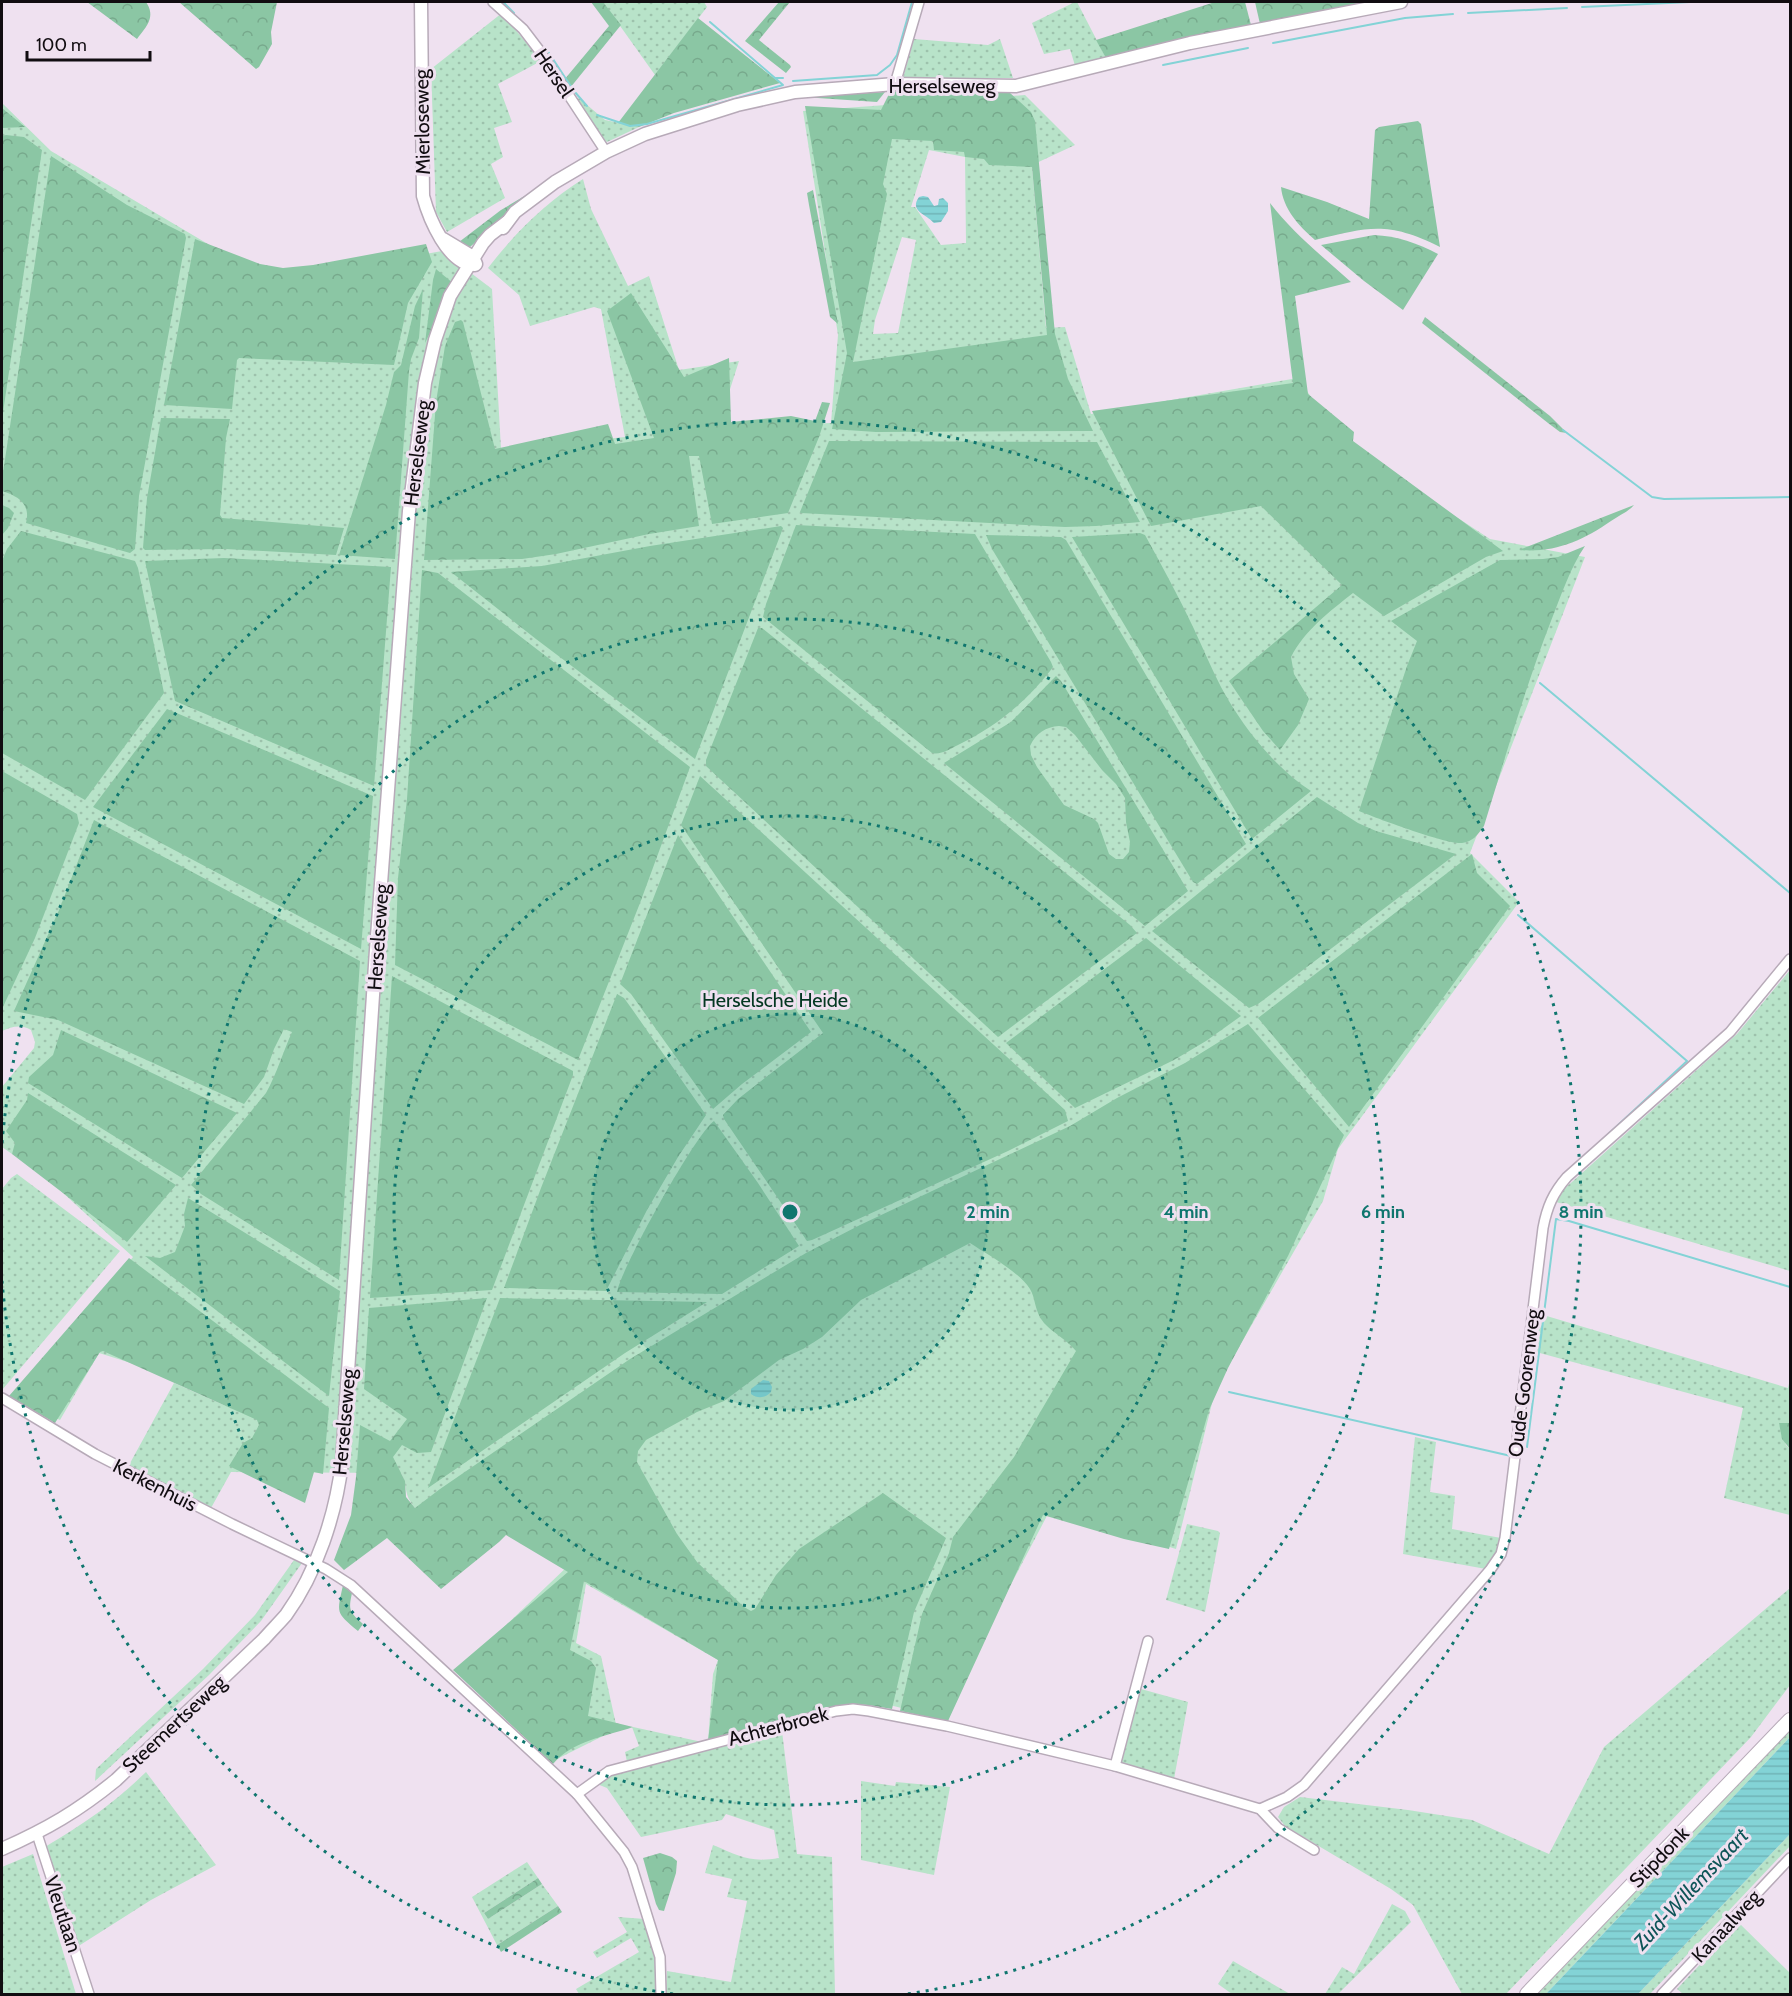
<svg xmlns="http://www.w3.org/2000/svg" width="1792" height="1996" font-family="Cabin,sans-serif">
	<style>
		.green { fill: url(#green-dots); fill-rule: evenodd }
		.forest { fill: url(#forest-crowns); fill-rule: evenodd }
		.water { fill: url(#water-rules) }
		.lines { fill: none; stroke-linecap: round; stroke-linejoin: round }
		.stream { stroke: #83d3d6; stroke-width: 2 }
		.minor-casing { stroke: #b7aab8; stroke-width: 12 }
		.tertiary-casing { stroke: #b7aab8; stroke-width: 15 }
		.secondary-casing { stroke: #b7aab8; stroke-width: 16 }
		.minor { stroke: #fff; stroke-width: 9 }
		.tertiary { stroke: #fff; stroke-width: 12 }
		.secondary { stroke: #fff; stroke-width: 14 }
		.ring { fill: none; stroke: #0f766e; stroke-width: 3; stroke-dasharray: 3 6 }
		.labels { text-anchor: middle; stroke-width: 6; stroke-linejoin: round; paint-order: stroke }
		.street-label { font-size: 20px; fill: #110d11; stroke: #efe1f0 }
		.park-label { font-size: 20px; fill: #043721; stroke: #efe1f0 }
		.water-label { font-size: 21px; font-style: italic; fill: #0e5558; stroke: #efe1f0 }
		.centre { fill: #0f766e; stroke: #efe1f0; stroke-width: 3 }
		.ring-label { font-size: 18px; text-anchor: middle; font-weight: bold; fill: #0f766e; stroke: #efe1f0; stroke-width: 6; stroke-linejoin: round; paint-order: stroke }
	</style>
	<defs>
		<pattern id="green-dots" width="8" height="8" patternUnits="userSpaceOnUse" patternTransform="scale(1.5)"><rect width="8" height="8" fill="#b8e3c9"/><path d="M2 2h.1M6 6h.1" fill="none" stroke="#9dc2ac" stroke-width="1.8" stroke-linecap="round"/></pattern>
		<pattern id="forest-crowns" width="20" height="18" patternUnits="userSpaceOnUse" patternTransform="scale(1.5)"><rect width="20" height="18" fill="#8bc6a4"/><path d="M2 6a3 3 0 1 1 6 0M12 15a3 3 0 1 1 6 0" fill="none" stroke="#77a98c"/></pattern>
		<pattern id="water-rules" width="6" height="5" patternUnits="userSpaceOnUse" patternTransform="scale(1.5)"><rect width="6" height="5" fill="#83d3d6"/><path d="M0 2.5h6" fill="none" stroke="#70b4b7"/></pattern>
	</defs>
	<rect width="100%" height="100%" fill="#efe1f0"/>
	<g class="green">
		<path d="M 603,2 L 704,2 L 707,7 L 655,75 Z"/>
		<path d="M 1075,2 L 1077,2 L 1107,60 L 1076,69 L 1070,49 L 1044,54 L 1032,23 Z"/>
		<path d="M 502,13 L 541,61 L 498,84 L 512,122 L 494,128 L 503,157 L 491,164 L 505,198 L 447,232 L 436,212 L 431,69 Z"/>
		<path d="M 914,39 L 988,45 L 1000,39 L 1013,78 L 903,78 Z"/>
		<path d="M 1025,95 L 1075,145 L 1030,166 L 1032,167 L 1046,328 L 1065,327 L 1091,414 L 1298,378 L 1342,442 L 1490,539 L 1585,557 L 1470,853 L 1519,902 L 1338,1149 L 1323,1201 L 1216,1387 L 1176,1549 L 1050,1510 L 941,1718 L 862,1698 L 708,1741 L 713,1674 L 718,1660 L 586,1584 L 576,1643 L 601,1656 L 617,1729 L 555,1760 L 460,1669 L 571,1563 L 520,1535 L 415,1508 C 402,1492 409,1488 401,1473 L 231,1472 L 211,1508 L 129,1465 L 174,1383 L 226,1406 L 182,1379 L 99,1353 L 60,1420 L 14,1400 L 133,1257 L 15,1149 L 12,1154 L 2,1147 L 2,1087 L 34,1048 L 35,1042 L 31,1030 C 20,1024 12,1027 2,1031 L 2,103 L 51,151 L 272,282 L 442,251 L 492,289 L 501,449 L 625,437 L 601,309 L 594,307 L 530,326 L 519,295 L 488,268 C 515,233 545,203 583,179 L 591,209 L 628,286 L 649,276 L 679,370 L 739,361 L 718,427 L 831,423 L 838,335 L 803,111 ZM 929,150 L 965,157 L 966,243 L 941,245 L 915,207 L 911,207 ZM 902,237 L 916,240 L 898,333 L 873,334 L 875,320 Z"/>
		<path d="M 576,98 L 580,99 L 605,120 L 639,127 L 607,142 L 596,132 Z"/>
		<path d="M 1790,970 L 1790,1271 L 1556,1202 L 1563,1190 L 1737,1034 Z"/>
		<path d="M 17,1174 L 120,1251 L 2,1390 L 2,1189 L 11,1178 Z"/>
		<path d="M 1540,1314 L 1788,1388 L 1790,1379 L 1790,1423 L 1779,1423 L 1786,1445 L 1790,1449 L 1790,1515 L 1724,1498 L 1743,1408 L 1536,1352 Z"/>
		<path d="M 1415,1437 L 1436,1442 L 1430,1492 L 1455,1496 L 1452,1529 L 1501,1538 L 1497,1552 L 1486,1569 L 1403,1554 Z"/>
		<path d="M 1187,1524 L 1218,1531 L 1220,1533 L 1205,1612 L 1166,1600 Z"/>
		<path d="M 294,1560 L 302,1563 L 261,1621 L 209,1675 L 95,1781 L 96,1769 L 203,1669 L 255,1615 Z"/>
		<path d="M 1790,1588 L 1790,1685 L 1751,1737 L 1506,1994 L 1462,1994 L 1413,1905 L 1391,1889 L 1285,1826 L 1278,1817 L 1284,1807 L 1300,1797 L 1408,1810 L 1472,1820 L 1549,1854 L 1604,1747 Z"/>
		<path d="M 1141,1689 L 1188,1702 L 1174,1779 L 1120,1762 Z"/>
		<path d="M 1790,1725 L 1790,1737 L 1546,1994 L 1534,1994 Z"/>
		<path d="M 632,1727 L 633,1727 L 702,1742 L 627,1762 L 625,1752 L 639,1746 Z"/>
		<path d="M 782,1731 L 797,1854 L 832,1857 L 835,1994 L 666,1994 L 667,1971 L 731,1982 L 747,1901 L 727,1897 L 732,1879 L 705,1873 L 713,1845 C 740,1856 749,1863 779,1858 L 774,1830 L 726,1814 L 722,1820 L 641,1837 L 607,1788 L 597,1784 L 609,1776 Z"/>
		<path d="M 146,1772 L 216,1865 L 151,1900 L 77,1947 L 45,1847 C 85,1823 113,1804 146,1772 Z"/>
		<path d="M 861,1781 L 895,1786 L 896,1782 L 950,1787 L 934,1875 L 861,1860 Z"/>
		<path d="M 1790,1834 L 1790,1846 L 1650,1994 L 1638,1994 Z"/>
		<path d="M 33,1854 L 76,1994 L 2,1994 L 2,1867 Z"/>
		<path d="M 527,1862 L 538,1878 L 484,1913 L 488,1919 L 542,1884 L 558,1906 L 497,1945 L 472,1897 Z"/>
		<path d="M 1392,1904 L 1405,1911 L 1411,1922 L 1338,1994 L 1325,1994 L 1342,1967 L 1354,1974 Z"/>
		<path d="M 618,1917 L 645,1919 L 657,1960 L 658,1994 L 579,1994 L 576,1989 L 639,1952 L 631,1938 L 597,1958 L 593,1952 L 627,1932 Z"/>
		<path d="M 1739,1923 L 1790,1973 L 1790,1994 L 1683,1994 L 1677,1989 Z"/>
		<path d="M 1233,1961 L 1290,1994 L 1232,1994 L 1218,1984 Z"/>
	</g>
	<g class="forest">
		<path d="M 87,2 L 146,2 C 156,17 147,26 137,39 Z"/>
		<path d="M 179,2 L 277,2 L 271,32 L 272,44 L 259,67 L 256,69 Z"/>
		<path d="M 591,2 L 603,2 L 621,25 L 570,88 L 564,80 L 609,26 Z"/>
		<path d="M 779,2 L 790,2 L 759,40 L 790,65 L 791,67 L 786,73 L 745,41 Z"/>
		<path d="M 1215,2 L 1245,2 L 1251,25 L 1107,60 L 1096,40 Z"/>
		<path d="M 1255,2 L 1384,2 L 1260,24 Z"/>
		<path d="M 698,18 L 780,83 L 674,113 L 639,127 L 618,123 Z"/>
		<path d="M 885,92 L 877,102 L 803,97 Z"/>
		<path d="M 890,92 L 1009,92 L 1031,112 L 1035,121 L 1055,334 L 1068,379 L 1093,431 L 876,432 L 832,429 L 847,353 L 805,106 L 881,110 ZM 892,139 L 933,141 L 934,150 L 964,152 L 965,157 L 984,159 L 989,165 L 1032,167 L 1047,335 L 853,362 L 887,194 L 883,184 Z"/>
		<path d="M 2,108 L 25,127 L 2,128 Z"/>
		<path d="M 1418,121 L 1421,124 L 1440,247 C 1387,221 1370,227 1315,240 C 1299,226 1283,209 1281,187 L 1327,202 L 1369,219 L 1375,130 L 1379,127 Z"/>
		<path d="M 6,135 L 24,137 L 42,150 L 2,419 L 2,136 Z"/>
		<path d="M 51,156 L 127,205 L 185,234 L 186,238 L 139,496 L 135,549 L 130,553 L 26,523 C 31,504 18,496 2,491 L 2,479 Z"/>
		<path d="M 553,179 L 513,209 L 470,247 L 459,242 L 501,210 Z"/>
		<path d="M 813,190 L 838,324 L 830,317 L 809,205 L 807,193 Z"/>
		<path d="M 1270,203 C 1293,233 1323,257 1351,282 L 1295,296 L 1308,394 L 1354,432 L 1353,441 L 1503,551 L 1486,557 L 1384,616 L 1353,593 C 1329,612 1305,630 1291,657 L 1294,674 L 1309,699 L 1298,725 L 1280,750 L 1263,731 L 1229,681 L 1342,585 L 1261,506 L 1151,526 L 1092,411 L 1293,383 Z"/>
		<path d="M 1374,235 C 1397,236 1417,243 1438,254 L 1403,310 L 1364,281 L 1321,245 Z"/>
		<path d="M 195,239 L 260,264 L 283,268 L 313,265 L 426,244 L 432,262 L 408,303 L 394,365 L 239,358 L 237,360 L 232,409 L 164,405 Z"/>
		<path d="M 436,269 L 454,284 L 425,343 L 433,280 Z"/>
		<path d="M 423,289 L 419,338 L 411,359 L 409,371 L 395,559 L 339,555 L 386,405 L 394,372 L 401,365 L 415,306 Z"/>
		<path d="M 631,293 L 684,377 L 729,358 L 731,422 L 791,416 L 815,421 L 822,402 L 830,403 L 819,437 L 788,513 L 712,524 L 699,456 L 689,456 L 699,526 L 649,534 L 556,554 L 522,559 L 424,560 L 436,402 L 445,346 L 455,322 L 461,320 L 463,322 L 495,449 L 608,424 L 615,444 L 654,438 L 607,311 Z"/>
		<path d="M 1425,317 L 1550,416 L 1567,433 L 1560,432 L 1548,423 L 1422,323 Z"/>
		<path d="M 161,418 L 230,419 L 226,438 L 220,515 L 222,518 L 344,528 L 336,555 L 226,549 L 145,550 L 143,548 L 147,498 Z"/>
		<path d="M 829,441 L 1097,442 L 1140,522 L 1096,526 L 1065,527 L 801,513 L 800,512 Z"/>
		<path d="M 2,505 L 9,508 L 14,513 L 8,528 L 2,535 Z"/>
		<path d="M 1634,505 C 1628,512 1618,516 1611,521 C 1582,541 1555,553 1519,550 Z"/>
		<path d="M 796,525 L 975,534 L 1051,662 L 1053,667 L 1050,671 C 1025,703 995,727 958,745 C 950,749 941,755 932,753 L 763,617 L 766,604 Z"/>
		<path d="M 781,526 L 783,528 L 695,759 L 536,639 L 451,572 L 542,566 L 650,546 Z"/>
		<path d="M 21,531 L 135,561 L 138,568 L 164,693 L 85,800 L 2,753 L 2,561 L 7,549 Z"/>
		<path d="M 1140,533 L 1145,535 C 1162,566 1179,597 1194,629 C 1203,648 1211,668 1221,687 C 1242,726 1274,767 1311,791 L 1252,839 L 1072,537 Z"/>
		<path d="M 986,535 L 1061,537 L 1066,540 L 1246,844 L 1197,884 L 1193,882 L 992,549 Z"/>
		<path d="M 1585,546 C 1570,568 1561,596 1551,621 C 1525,688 1505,758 1484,826 C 1478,834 1473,842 1462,843 C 1448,845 1376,818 1359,811 L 1407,666 L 1417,641 L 1391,621 L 1500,560 L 1543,559 L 1558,557 Z"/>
		<path d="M 224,558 L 391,567 L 374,786 L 175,701 L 145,561 Z"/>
		<path d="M 422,570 L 438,573 L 690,767 L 640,903 L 578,1060 L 395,965 L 398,878 L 407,799 Z"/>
		<path d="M 758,628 L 762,628 L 1130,925 L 1137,933 L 998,1037 L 706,766 L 706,760 Z"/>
		<path d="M 1056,676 L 1061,681 L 1188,891 L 1145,926 L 944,763 L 1011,722 ZM 1059,726 L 1066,727 L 1075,735 L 1102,770 L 1116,784 L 1125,798 L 1126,822 L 1130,842 L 1129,852 L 1123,859 L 1116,859 L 1109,854 L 1098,823 L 1094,819 L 1064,805 L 1037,767 L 1031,755 L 1030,746 C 1036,733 1046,727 1059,726 Z"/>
		<path d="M 167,709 L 373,796 L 361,949 L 93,807 Z"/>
		<path d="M 2,771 L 77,814 L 79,823 L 35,938 L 2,1009 Z"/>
		<path d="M 700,776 L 1065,1110 L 1068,1121 L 1008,1151 L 812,1240 L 807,1241 L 724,1119 L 723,1115 L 738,1099 L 823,1033 L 681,825 Z"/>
		<path d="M 1317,797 L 1358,823 L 1376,831 L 1456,854 L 1258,1004 L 1249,1008 L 1152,931 Z"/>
		<path d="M 94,820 L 360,961 L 339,1280 L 201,1194 L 191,1185 L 266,1093 C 277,1073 283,1052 292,1032 L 284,1029 L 274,1049 L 264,1077 L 244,1104 L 58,1020 L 14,1011 L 59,910 Z"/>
		<path d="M 678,835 L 811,1032 L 742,1084 L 713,1109 L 631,994 L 620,984 Z"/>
		<path d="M 1472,854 L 1477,873 L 1510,906 L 1349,1127 L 1258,1018 Z"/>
		<path d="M 1146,938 L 1241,1016 L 1206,1041 L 1174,1060 L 1075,1108 L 1006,1043 Z"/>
		<path d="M 392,976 L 573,1071 L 573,1075 L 492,1290 L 370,1298 Z"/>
		<path d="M 617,994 L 624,998 L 632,1009 L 706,1115 L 678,1157 L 647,1210 L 606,1291 L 504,1288 L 541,1188 Z"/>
		<path d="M 1248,1024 L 1344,1135 L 1288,1256 L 1228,1368 L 1209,1410 L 1169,1549 L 1124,1539 L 1043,1515 L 948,1721 L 900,1711 L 922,1614 L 949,1553 L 953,1537 L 1014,1457 L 1076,1351 C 1066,1339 1053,1333 1044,1323 C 1034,1311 1036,1299 1030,1289 C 1018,1271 988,1255 970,1243 L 861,1300 L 822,1337 L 803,1349 L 779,1360 L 724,1401 L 697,1412 L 646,1440 L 638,1451 L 637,1462 L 677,1534 L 697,1562 L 744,1607 L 751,1611 L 755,1609 L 776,1575 L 799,1549 L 883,1493 L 946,1538 L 914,1612 L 892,1709 L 868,1705 L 849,1704 L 708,1741 L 718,1660 L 584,1581 L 570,1650 L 591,1661 L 596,1668 L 588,1716 L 633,1727 C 607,1736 572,1741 553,1764 L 453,1670 L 568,1572 L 506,1535 L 499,1542 L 441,1589 L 387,1538 L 344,1570 L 334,1560 L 351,1515 L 356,1477 L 360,1425 L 390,1441 L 407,1419 L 364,1389 L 369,1308 L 487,1298 L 431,1452 L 417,1453 L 402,1445 L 393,1457 L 405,1481 L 406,1497 L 415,1508 L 440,1489 L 630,1359 L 806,1253 L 860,1225 L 1070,1126 L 1117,1098 L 1185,1063 Z"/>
		<path d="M 61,1030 L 237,1113 L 182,1178 L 28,1083 L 29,1077 L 53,1055 Z"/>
		<path d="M 28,1093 L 176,1185 L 127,1242 L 12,1154 L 15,1143 L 6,1131 L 27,1100 Z"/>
		<path d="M 714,1121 L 758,1183 L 799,1246 L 722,1294 L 617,1292 C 621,1268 696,1133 714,1121 Z"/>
		<path d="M 188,1198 L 340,1291 L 329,1396 L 145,1256 L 160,1258 L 175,1252 L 185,1226 L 184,1214 Z"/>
		<path d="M 129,1258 L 329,1408 L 323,1474 L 314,1472 L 305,1503 L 229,1466 L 243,1443 L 252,1438 L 259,1425 L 257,1420 L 103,1351 L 100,1352 L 55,1423 L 9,1396 Z"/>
		<path d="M 500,1298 L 707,1302 L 625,1353 L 428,1488 Z"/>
		<path d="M 1779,1423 L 1790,1423 L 1790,1449 L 1782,1439 Z"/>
		<path d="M 343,1585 L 352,1593 C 348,1611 350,1612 363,1624 L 358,1631 C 335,1612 337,1613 343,1585 Z"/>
		<path d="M 660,1853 L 672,1857 L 677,1861 L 676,1873 L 664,1911 L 659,1910 L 656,1904 L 643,1858 Z"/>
		<path d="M 538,1878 L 542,1884 L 488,1919 L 484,1913 Z"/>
		<path d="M 558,1906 L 562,1912 L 501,1952 L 497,1945 Z"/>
	</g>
	<g class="water">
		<path d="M 923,196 L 928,197 L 934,206 L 938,205 L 939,199 L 943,198 L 948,203 L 948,211 L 941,222 L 934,223 C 926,214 909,211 919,197 Z"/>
		<path d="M 763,1380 L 769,1381 L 772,1387 L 771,1392 C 765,1398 758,1399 751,1394 L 751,1389 Z"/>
		<path d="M 1790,1737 L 1790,1834 L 1638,1994 L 1546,1994 Z"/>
	</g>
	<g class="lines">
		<g class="stream">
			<path d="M 503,2 L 514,13"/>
			<path d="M 1582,7 L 1690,2"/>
			<path d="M 1468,13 L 1567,8"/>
			<path d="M 710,22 L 775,78"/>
			<path d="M 1273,43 L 1405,18 L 1453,14"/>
			<path d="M 545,47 L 574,91 L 587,106"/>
			<path d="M 1163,65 L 1248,48"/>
			<path d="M 793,81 L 877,75 L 890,65 L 897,55 L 912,2"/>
			<path d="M 597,115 L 630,126 L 647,124 L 783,85 L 775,78 L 783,78"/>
			<path d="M 1563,430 L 1652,497 L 1664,499 L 1790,497"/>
			<path d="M 1540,683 L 1790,893"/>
			<path d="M 1518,915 L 1687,1061 L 1602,1140"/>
			<path d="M 1229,1392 L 1511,1456 L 1511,1454"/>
			<path d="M 1527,1447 L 1556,1219 L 1569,1221 L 1790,1287"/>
		</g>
		<defs>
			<g id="minor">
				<path d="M 493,2 L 523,29 L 539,50 L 606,152"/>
				<path d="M 895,84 L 919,2"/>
				<path d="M 2,1398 L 95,1454 L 232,1524 L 326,1569 L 351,1585 L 577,1794 L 609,1771 L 836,1711 L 853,1709 L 869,1711 L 947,1726 L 1115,1766 L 1260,1809 L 1278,1828 L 1314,1850"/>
				<path d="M 1115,1766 L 1148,1641"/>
				<path d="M 577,1794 L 624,1852 L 632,1867 L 660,1957 L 661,1994"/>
				<path d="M 1260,1809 L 1287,1797 L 1304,1785 L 1490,1570 L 1501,1554 L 1505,1538 L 1543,1228 C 1547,1207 1553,1193 1567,1177 L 1730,1032 L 1790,959"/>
				<path d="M 37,1834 L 89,1994"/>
				<path d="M 1662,1994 L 1790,1858"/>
			</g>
			<g id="tertiary">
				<path d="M 421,2 L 423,196 C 429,218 448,265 475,265"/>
				<path d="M 503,228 L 515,212 L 555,182 L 606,152 L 645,134 L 737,105 L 795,92 L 895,84 L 1016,86 L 1190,43 L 1401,2"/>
				<path d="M 443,239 L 473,257 L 476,264"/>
				<path d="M 2,1849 C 47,1829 78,1811 116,1780 L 264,1639 C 271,1631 279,1623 286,1615 C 317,1572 336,1514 342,1462 L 376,950 L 409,511 L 425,383 L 435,340 L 450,296 L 483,243 L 490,235 L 507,222"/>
			</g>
			<path id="secondary" d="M 1527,1994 L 1790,1720"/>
		</defs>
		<use href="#minor" class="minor-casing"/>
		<use href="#tertiary" class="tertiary-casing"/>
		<use href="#secondary" class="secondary-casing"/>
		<use href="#minor" class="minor"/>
		<use href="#tertiary" class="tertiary"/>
		<use href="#secondary" class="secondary"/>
	</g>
	<circle cx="790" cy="1212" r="198" fill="#0f766e" fill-opacity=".12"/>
	<g class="ring">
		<circle cx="790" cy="1212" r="198"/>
		<circle cx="790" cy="1212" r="396"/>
		<circle cx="790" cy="1212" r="593"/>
		<path d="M673 1994A791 791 0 0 1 2 1281M2 1143A791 791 0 1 1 907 1994"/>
	</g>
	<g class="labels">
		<g class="street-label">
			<text transform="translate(554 73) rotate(56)" y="7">Hersel</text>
			<text x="942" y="93">Herselseweg</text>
			<text transform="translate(422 122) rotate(-91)" y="7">Mierloseweg</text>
			<text transform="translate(417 453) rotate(-83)" y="7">Herselseweg</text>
			<text transform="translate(378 937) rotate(-86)" y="7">Herselseweg</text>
			<text transform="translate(1524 1383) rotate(-83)" y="7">Oude Goorenweg</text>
			<text transform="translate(344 1422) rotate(-85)" y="7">Herselseweg</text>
			<text transform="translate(155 1485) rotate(27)" y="7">Kerkenhuis</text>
			<text transform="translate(174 1724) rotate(-43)" y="7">Steemertseweg</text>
			<text transform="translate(778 1726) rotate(-15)" y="7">Achterbroek</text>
			<text transform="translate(1659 1857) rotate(-46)" y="7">Stipdonk</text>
			<text transform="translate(63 1914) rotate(72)" y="7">Vleutlaan</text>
			<text transform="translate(1726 1926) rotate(-47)" y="7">Kanaalweg</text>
		</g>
		<g class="park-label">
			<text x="775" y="1007">Herselsche Heide</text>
		</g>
		<g class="water-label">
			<text transform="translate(1691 1889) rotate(-47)" y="7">Zuid-Willemsvaart</text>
		</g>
	</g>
	<circle cx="790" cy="1212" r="9" class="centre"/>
	<g class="ring-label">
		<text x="988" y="1218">2 min</text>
		<text x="1186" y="1218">4 min</text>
		<text x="1383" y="1218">6 min</text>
		<text x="1581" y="1218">8 min</text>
	</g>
	<rect width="1792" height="1996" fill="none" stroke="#110d11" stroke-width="6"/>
	<path d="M27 51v9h123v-9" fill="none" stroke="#110d11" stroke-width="3"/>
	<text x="36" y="51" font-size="18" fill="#110d11" stroke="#efe1f0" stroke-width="4.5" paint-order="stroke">100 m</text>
</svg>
